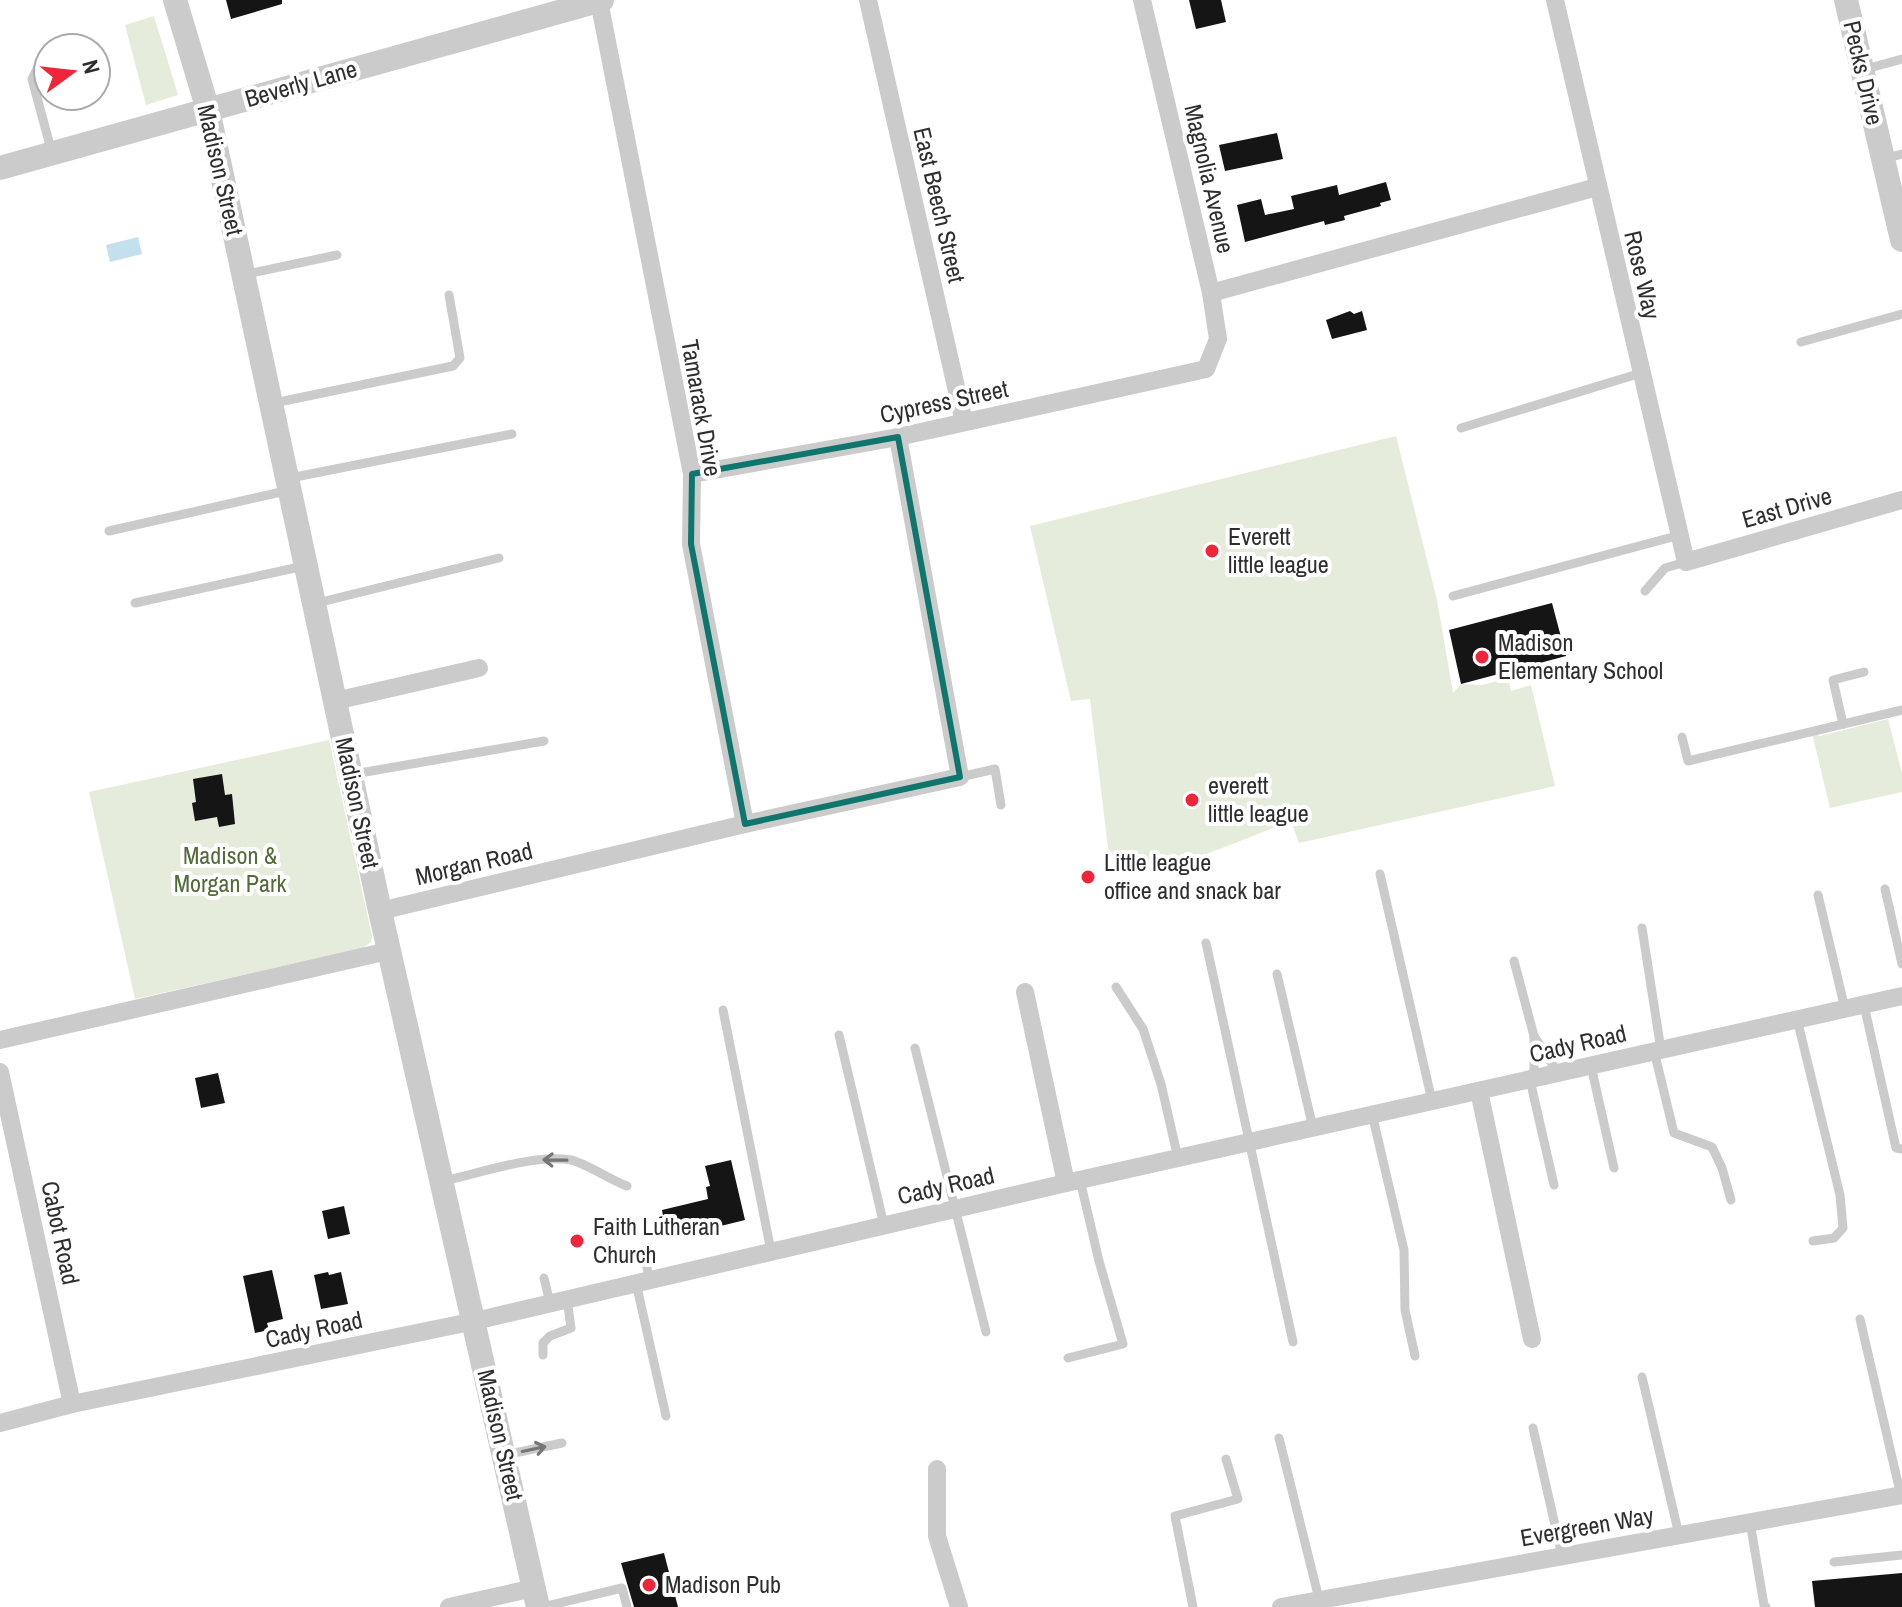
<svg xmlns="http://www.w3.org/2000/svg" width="1902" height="1607" font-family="'Archivo Narrow',sans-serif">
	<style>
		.green { fill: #e5ecdb }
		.water { fill: #c5dfee }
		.building { fill: #151515 }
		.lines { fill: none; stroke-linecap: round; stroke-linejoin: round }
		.service { stroke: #cbcbcb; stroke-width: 9 }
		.minor { stroke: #cbcbcb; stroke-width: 18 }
		.tertiary { stroke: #cbcbcb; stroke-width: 24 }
		.oneway { stroke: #757575 }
		.marked { fill: none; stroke: #0f766e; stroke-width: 6; stroke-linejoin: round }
		.poi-dot { fill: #f02539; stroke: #fff; stroke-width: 3 }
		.labels { text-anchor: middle; stroke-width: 8; stroke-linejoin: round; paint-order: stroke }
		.street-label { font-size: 24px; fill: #2e2e2e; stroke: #fff }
		.poi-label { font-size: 24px; fill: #2e2e2e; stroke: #fff; text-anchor: start }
		.park-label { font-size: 24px; fill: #526c39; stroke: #fff }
	</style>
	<rect width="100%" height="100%" fill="#fff"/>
	<g class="green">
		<path d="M 154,16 L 178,95 L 146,105 L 125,25 Z"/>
		<path d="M 1396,436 L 1437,600 L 1453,693 L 1461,684 L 1482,685 L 1508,678 L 1511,691 L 1531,685 L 1555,786 L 1299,843 L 1291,821 C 1240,840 1179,870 1125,872 L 1108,848 L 1090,699 L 1071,701 L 1030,526 Z"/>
		<path d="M 1888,719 L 1902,773 L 1902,792 L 1830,808 L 1812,733 L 1820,736 Z"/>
		<path d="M 329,740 L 372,936 L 371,942 L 363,948 L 135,999 L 89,792 Z"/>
	</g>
	<path class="water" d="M 138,237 L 142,254 L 110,262 L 106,245 Z"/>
	<g class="building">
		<path d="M 226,0 L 282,0 L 282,4 L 231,19 Z"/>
		<path d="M 1189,0 L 1221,0 L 1226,22 L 1196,29 Z"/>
		<path d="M 1277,133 L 1283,159 L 1225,171 L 1219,145 Z"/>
		<path d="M 1386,182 L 1391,200 L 1380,203 L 1381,206 L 1344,216 L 1345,220 L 1325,225 L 1324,221 L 1245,242 L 1237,205 L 1261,199 L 1265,215 L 1294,209 L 1291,196 L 1337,185 L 1339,195 Z"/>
		<path d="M 1350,311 L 1354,314 L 1362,311 L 1367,330 L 1332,339 L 1326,320 Z"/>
		<path d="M 1552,603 L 1566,656 L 1461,684 L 1449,630 Z"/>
		<path d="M 222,774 L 225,795 L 232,794 L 235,824 L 219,827 L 217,817 L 195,821 L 192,803 L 196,802 L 193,779 Z"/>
		<path d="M 218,1073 L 225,1103 L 201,1108 L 195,1078 Z"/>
		<path d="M 731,1160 L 745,1220 L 668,1239 L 666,1230 L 662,1231 L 659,1217 L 663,1216 L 662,1210 L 708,1199 L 706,1187 L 710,1186 L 705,1166 Z"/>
		<path d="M 344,1206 L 350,1234 L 328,1239 L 322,1211 Z"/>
		<path d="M 272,1270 L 283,1319 L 267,1323 L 269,1330 L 255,1333 L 243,1276 Z"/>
		<path d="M 328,1272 L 329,1275 L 341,1272 L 348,1304 L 321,1309 L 314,1275 Z"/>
		<path d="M 664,1553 L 678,1607 L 634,1607 L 621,1563 Z"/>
		<path d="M 1902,1573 L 1902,1607 L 1815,1607 L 1812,1581 Z"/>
	</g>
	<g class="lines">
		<g class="service">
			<path d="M 48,62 L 39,65 L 32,79 L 52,153"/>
			<path d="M 1862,70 L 1902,59"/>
			<path d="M 1883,159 L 1902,154"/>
			<path d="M 247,274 L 337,255"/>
			<path d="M 1801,342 L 1902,314"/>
			<path d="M 274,403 L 453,366 L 460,358 L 449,295"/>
			<path d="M 1461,428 L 1641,373"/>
			<path d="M 290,478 L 512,434"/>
			<path d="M 109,531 L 290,490"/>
			<path d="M 1645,591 L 1665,568 L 1686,562"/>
			<path d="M 1453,596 L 1680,535"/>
			<path d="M 135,603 L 304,566"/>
			<path d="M 317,603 L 499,558"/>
			<path d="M 1843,724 L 1833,680 L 1864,672"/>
			<path d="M 1682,737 L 1688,761 L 1902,710"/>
			<path d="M 354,774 L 544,741"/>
			<path d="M 960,777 L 995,769 L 1001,805"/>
			<path d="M 1380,874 L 1432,1101"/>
			<path d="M 1885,889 L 1902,964"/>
			<path d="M 1818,895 L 1845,1009"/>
			<path d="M 1642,928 L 1661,1050"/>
			<path d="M 1206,943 L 1293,1342"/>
			<path d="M 1514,961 L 1534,1036"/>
			<path d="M 1277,974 L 1313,1128"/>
			<path d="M 1116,987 L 1143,1029 L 1161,1084 L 1178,1158"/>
			<path d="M 1864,1005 L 1896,1148 L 1902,1149"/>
			<path d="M 723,1010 L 771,1251"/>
			<path d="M 1797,1019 L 1840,1195 L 1843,1228 L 1834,1238 L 1813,1241"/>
			<path d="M 839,1035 L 884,1225"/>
			<path d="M 915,1048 L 986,1332"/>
			<path d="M 1654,1051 L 1674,1133 L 1712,1147 L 1722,1168 L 1731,1200"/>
			<path d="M 1591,1066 L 1614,1168"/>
			<path d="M 1372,1114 L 1404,1250 L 1405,1310 L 1415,1356"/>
			<path d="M 443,1181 C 481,1173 533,1154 571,1160 C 583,1162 613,1181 627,1186"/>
			<path d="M 1554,1185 L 1530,1080 L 1534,1070 L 1534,1036 L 1558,1073"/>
			<path d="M 644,1256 L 650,1280"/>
			<path d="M 544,1278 L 550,1303"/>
			<path d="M 636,1283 L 666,1416"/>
			<path d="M 1860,1319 L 1901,1496"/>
			<path d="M 543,1355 L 543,1343 L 550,1336 L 571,1328 L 567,1299"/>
			<path d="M 1068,1358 L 1123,1344 L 1099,1261 L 1080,1180"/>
			<path d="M 1642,1377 L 1679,1535"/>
			<path d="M 1533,1428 L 1562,1556"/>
			<path d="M 1279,1438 L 1319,1599"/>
			<path d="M 505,1455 L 562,1443"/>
			<path d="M 1750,1522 L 1764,1605 L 1766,1607"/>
			<path d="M 1834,1562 L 1902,1555"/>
			<path d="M 543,1607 L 622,1588 L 627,1607"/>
			<path d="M 1193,1607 L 1175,1516 L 1238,1499 L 1226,1459"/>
		</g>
		<g class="minor">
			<path d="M 868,0 L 964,422"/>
			<path d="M 1555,0 L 1686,562 L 1902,500"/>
			<path d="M 599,1 L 692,474 L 691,544 L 745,824"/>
			<path d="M 1211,293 L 1597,187"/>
			<path d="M 692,474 L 898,437 L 1206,369 L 1218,339 L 1211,293 L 1142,0"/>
			<path d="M 335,701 L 479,668"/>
			<path d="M 1025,992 L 1066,1183"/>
			<path d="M 0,1040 L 388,951 L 380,911 L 745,824 L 960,777 L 898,437"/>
			<path d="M 0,1072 L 72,1404"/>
			<path d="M 1479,1091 L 1532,1339"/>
			<path d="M 0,1423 L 72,1404 L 475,1321 L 1066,1183 L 1902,996"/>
			<path d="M 937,1469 L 937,1536 L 959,1607"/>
			<path d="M 449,1607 L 534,1588"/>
			<path d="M 1281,1607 L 1902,1495"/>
		</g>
		<g class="tertiary">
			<path d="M 175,0 L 208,110 L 380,911 L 538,1607"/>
			<path d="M 1846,0 L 1902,240"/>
			<path d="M 0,168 L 602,0"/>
		</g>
	</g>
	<defs><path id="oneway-shaft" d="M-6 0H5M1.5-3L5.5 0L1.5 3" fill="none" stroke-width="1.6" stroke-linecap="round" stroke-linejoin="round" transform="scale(2)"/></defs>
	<g class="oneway">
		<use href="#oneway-shaft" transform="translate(555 1160) rotate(-179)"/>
		<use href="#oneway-shaft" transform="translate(534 1449) rotate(-12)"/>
	</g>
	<path class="marked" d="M 898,437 L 960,777 L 745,824 L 691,544 L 692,474 Z"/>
	<g class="poi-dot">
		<circle cx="1212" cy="551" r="8"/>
		<circle cx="1482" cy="657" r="8"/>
		<circle cx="1192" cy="800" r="8"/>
		<circle cx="1088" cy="877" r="8"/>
		<circle cx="577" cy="1241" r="8"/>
		<circle cx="649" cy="1585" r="8"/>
	</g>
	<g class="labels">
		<g class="street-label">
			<text transform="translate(1863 73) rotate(77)" y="8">Pecks Drive</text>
			<text transform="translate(301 84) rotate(-16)" y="8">Beverly Lane</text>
			<text transform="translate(220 170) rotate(77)" y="8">Madison Street</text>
			<text transform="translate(1209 179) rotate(77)" y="8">Magnolia Avenue</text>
			<text transform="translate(939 205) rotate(77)" y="8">East Beech Street</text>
			<text transform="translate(1642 275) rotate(77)" y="8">Rose Way</text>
			<text transform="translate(944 402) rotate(-12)" y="8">Cypress Street</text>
			<text transform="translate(701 408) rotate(80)" y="8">Tamarack Drive</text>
			<text transform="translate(1787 508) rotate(-16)" y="8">East Drive</text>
			<text transform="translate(357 803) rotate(78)" y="8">Madison Street</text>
			<text transform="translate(474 864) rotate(-13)" y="8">Morgan Road</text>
			<text transform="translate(1578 1044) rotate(-13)" y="8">Cady Road</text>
			<text transform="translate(946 1186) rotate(-13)" y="8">Cady Road</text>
			<text transform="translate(60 1233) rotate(78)" y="8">Cabot Road</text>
			<text transform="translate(314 1330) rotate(-12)" y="8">Cady Road</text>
			<text transform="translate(500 1435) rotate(77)" y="8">Madison Street</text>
			<text transform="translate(1587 1527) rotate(-10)" y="8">Evergreen Way</text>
		</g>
		<g class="poi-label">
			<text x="1228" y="545">Everett<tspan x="1228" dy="28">little league</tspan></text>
			<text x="1498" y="651">Madison<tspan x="1498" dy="28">Elementary School</tspan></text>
			<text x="1208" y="794">everett<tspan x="1208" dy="28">little league</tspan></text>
			<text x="1104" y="871">Little league<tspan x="1104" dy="28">office and snack bar</tspan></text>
			<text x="593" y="1235">Faith Lutheran<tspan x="593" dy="28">Church</tspan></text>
			<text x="665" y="1593">Madison Pub</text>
		</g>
		<g class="park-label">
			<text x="230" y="864">Madison &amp;<tspan x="230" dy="28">Morgan Park</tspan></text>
		</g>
	</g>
	<g transform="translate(72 72) rotate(75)"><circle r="38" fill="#ffffff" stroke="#ababab" stroke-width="2"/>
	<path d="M0-6L14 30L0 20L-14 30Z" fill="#f02539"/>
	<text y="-12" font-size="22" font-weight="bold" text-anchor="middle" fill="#2e2e2e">N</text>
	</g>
</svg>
